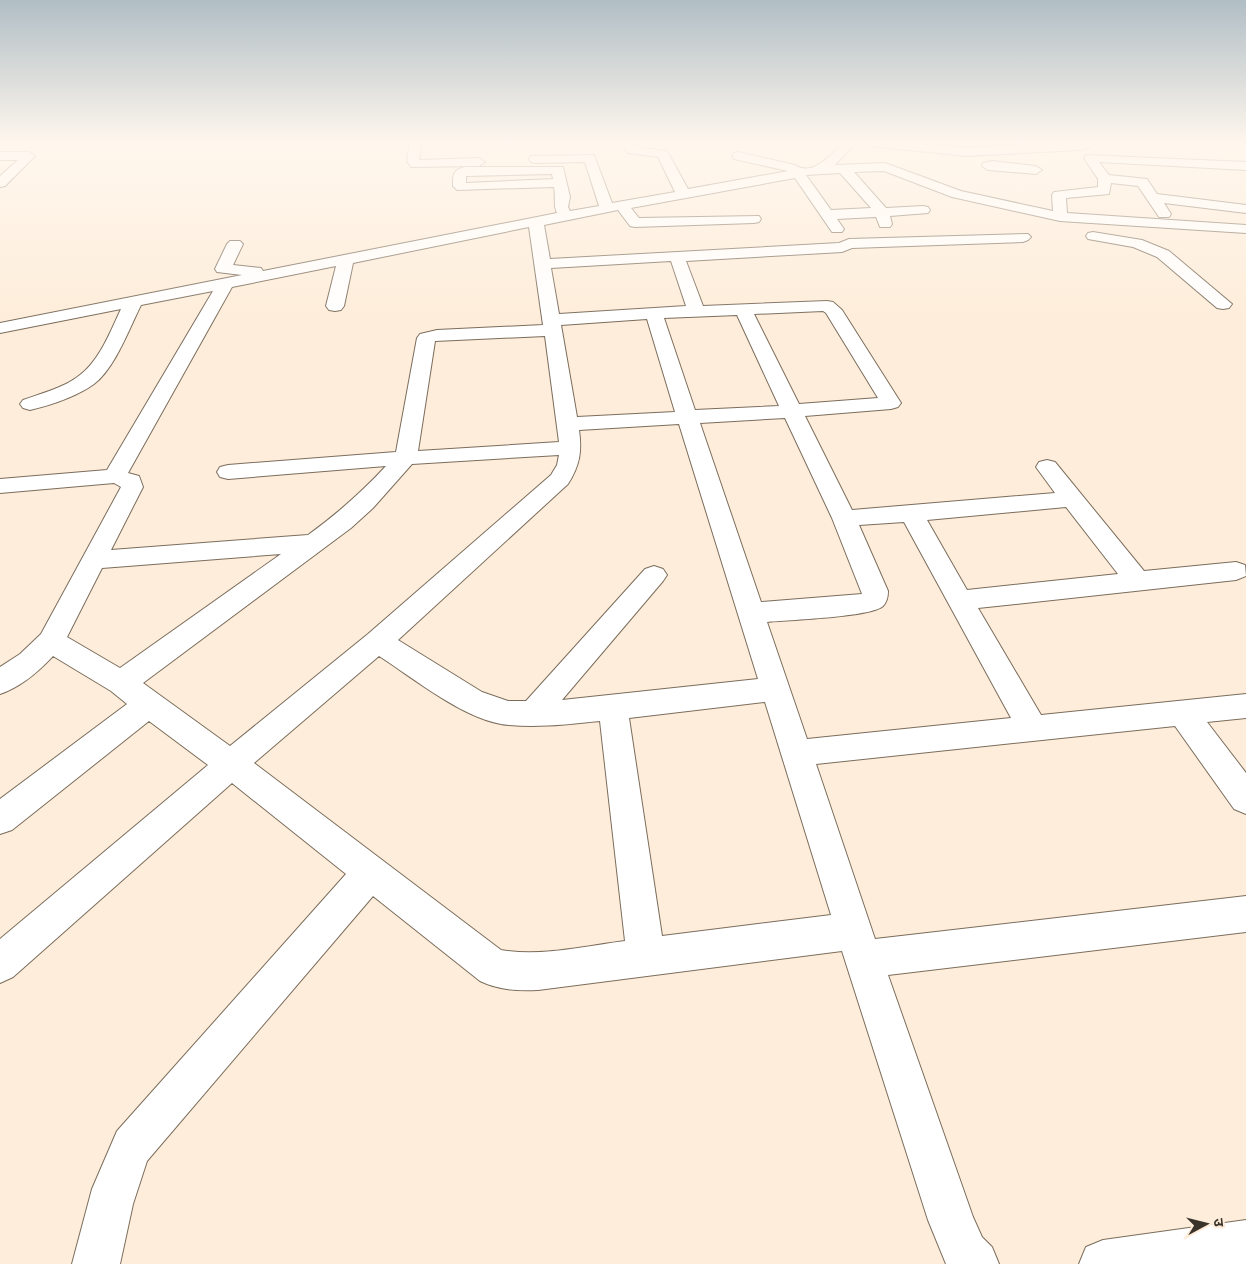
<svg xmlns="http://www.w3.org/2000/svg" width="1246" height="1264" font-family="Inter,'Noto Sans Devanagari',sans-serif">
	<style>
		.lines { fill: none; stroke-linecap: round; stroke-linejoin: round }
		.minor-casing { stroke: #7b6d5c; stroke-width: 2 }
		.minor { fill: #fff; fill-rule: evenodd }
	</style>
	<rect width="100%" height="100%" fill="#feedda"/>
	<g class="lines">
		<defs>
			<g id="minor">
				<path d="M 410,142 L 422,142 L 419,160 L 479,158 L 485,162 L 479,166 L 411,167 L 407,161 Z"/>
				<path d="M 621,142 L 633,142 L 636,147 L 667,151 L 688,189 L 788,171 L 734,159 L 732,156 L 734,153 L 738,152 L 795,165 C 798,166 799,168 802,168 C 817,172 835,151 844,142 L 856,142 L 835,165 L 885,163 L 961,191 L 1053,211 L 1052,195 L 1054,192 L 1098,187 L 1098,179 L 1084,158 L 1086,155 L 1246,162 L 1246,170 L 1099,162 L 1109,175 L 1147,179 L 1157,194 L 1246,205 L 1246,213 L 1164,203 L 1171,214 L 1169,217 L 1159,217 L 1138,186 L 1111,183 L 1109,194 L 1066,198 L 1067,213 L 1246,225 L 1246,233 L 1060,221 L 952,197 L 884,171 L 854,172 L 886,208 L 923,206 L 928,207 L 930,210 L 928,213 L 890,216 L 892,224 L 890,227 L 880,227 L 876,217 L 837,219 L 844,229 L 842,232 L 832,232 L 795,178 L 631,208 L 639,218 L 759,216 L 761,219 L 759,222 L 754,223 L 635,227 L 630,226 L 618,210 L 544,225 L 550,259 L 839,243 L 849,239 L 1028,234 L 1031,237 L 1028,240 L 1023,242 L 852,248 L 842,252 L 686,261 L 703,306 L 827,301 L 833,302 L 842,310 L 901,403 L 898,407 L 891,409 L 805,416 L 852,510 L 1055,493 L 1036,467 L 1039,462 L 1047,460 L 1055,462 L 1144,571 L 1236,562 L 1245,565 L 1246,576 L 1236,580 L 978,608 L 1041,715 L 1246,694 L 1246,718 L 1207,722 L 1246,773 L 1246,814 L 1234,809 L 1175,726 L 816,764 L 875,939 L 1246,896 L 1246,932 L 888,975 L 973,1217 L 982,1237 L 992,1247 L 999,1264 L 946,1264 L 928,1220 L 842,951 L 538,990 C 517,991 499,990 480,981 L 373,896 L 147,1161 L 133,1204 L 120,1264 L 72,1264 L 92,1189 L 117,1131 L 346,874 L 232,783 L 13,977 L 0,983 L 0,939 L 208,765 L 149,721 L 12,830 L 0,834 L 0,799 L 127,704 L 111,691 L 53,656 C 38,672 21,687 0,694 L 0,667 L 20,654 L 41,634 L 121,487 L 114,483 L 0,493 L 0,479 L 107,470 L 213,291 L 141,305 C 129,329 115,368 94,384 C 76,397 51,405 30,410 L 23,408 L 20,404 L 23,400 C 42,393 64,388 80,375 C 100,360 111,330 121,309 L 0,333 L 0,323 L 242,275 L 217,272 L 215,269 L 227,244 L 230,241 L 240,241 L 243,244 L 233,265 L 261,268 L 263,271 L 557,213 C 553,205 556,196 554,187 L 457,190 L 453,186 C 453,174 453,170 465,167 L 563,167 L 570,197 L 568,207 L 570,211 L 599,206 L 585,162 L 535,163 L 531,162 L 529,159 L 531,156 L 594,155 L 612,203 L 675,192 L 658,157 L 628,153 ZM 840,173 L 871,208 L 831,210 L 806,175 ZM 552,174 L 553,179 L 466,183 L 466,176 ZM 529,227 L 543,325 L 437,330 L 420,334 L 417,338 L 396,452 L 228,465 L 220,467 L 217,472 L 220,477 L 228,479 L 386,466 C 362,492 337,514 308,535 L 111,550 L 143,487 L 139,476 L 128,473 L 232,287 L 336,266 L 326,306 L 329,310 L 335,311 L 341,310 L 344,306 L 353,263 ZM 671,261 L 686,306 L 559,314 L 551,268 ZM 823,311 L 826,313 L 878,398 L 799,404 L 754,314 ZM 737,315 L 779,406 L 695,410 L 664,318 ZM 647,319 L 675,412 L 577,417 L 561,325 ZM 545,336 L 559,442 L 418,451 L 435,341 ZM 785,418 L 832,518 L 862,594 L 761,602 L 700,423 ZM 679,424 L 758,679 L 562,700 L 663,581 L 667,575 L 663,569 L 654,566 L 645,569 L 526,701 L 508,701 L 482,692 L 398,640 L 568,484 C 580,465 582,451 579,430 ZM 559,455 L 557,465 L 551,475 L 368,634 L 230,746 L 143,683 L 351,528 L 373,508 L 412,464 ZM 1066,507 L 1118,574 L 967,590 L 927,520 ZM 904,522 L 1011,718 L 807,739 L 767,622 C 787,620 872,617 883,606 C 887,602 888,596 888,591 L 859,525 ZM 281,554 L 120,668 L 67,637 L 102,568 ZM 379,656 C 415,679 467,722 509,725 C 539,728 569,724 600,721 L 625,941 C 585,946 541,957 501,950 L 254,763 ZM 765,702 L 831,915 L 662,936 L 629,718 Z"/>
				<path d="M 865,142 L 894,142 L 966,148 L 1080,142 L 1092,142 L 1093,144 L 1091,147 L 1080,150 L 966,156 L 871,146 Z"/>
				<path d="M 0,152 L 29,152 L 35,156 L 5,186 L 0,187 L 0,176 L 18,160 L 0,160 Z"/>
				<path d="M 992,161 L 1036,166 L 1042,170 L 1036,174 L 988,170 L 982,166 L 983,163 Z"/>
				<path d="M 1093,232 L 1142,240 L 1169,251 L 1232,304 L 1229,308 L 1223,309 L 1217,308 L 1157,257 L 1133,247 L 1088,239 L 1086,236 L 1088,233 Z"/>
				<path d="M 1246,1220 L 1246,1264 L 1079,1264 L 1086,1247 L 1103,1240 Z"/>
			</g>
		</defs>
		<use href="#minor" class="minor-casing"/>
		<use href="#minor" class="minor"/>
	</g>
	<linearGradient id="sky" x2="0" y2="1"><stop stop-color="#b1bec5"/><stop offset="0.45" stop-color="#fff7ee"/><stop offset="1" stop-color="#fff7ee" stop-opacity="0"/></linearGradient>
	<rect width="1246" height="319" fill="url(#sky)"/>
	<g transform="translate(1206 1224) rotate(83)" stroke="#feedda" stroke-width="4" paint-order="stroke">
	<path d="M0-4L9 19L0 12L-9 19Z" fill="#39332b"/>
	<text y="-8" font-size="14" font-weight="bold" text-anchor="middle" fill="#39332b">उ</text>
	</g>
</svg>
